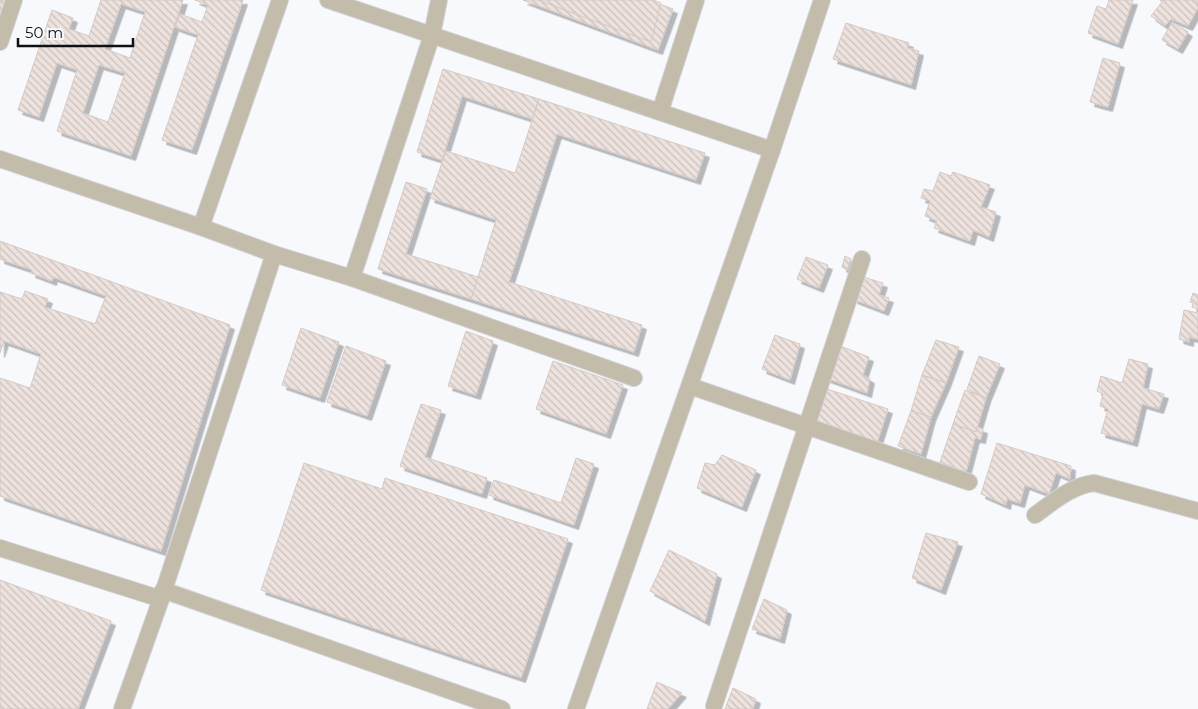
<svg xmlns="http://www.w3.org/2000/svg" width="1198" height="709" font-family="Montserrat,sans-serif">
	<style>
		.building { fill: url(#building-back-hatch); stroke: #d5c9c4; fill-rule: evenodd; filter: url(#shadow) }
		.lines { fill: none; stroke-linecap: round; stroke-linejoin: round }
		.minor-casing { stroke: #d2d4d8; stroke-width: 18 }
		.minor { stroke: #c4bcab; stroke-width: 16 }
	</style>
	<defs>
		<pattern id="building-back-hatch" width="6" height="6" patternUnits="userSpaceOnUse" patternTransform="scale(1.25)"><rect width="6" height="6" fill="#ede2dd"/><path d="M-1 5l2 2M0 0l6 6M5-1l2 2" fill="none" stroke="#cac1bd"/></pattern>
		<filter id="shadow"><feDropShadow dx="4.5" dy="4.5" stdDeviation="0" flood-color="#0004"/></filter>
	</defs>
	<rect width="100%" height="100%" fill="#f7f9fd"/>
	<g class="building">
		<path d="M 0,0 L 7,0 L 0,22 Z"/>
		<path d="M 101,0 L 183,0 L 131,156 L 57,131 L 77,70 L 57,63 L 39,117 L 18,110 L 52,10 L 73,18 L 69,29 L 89,36 ZM 121,4 L 145,12 L 130,58 L 105,49 ZM 99,65 L 125,73 L 108,122 L 83,113 Z"/>
		<path d="M 195,0 L 243,0 L 192,150 L 162,140 L 198,35 L 175,27 L 180,14 L 202,22 L 208,5 Z"/>
		<path d="M 523,0 L 597,0 L 642,17 L 648,0 L 673,9 L 658,50 Z"/>
		<path d="M 538,0 L 653,0 L 661,3 L 651,42 Z"/>
		<path d="M 1109,0 L 1133,0 L 1118,44 L 1088,33 L 1097,6 L 1106,9 Z"/>
		<path d="M 1160,0 L 1197,0 L 1198,8 L 1188,26 L 1171,19 L 1165,26 L 1151,16 L 1162,2 Z"/>
		<path d="M 1172,22 L 1188,32 L 1178,49 L 1162,40 Z"/>
		<path d="M 846,23 L 909,43 L 907,48 L 919,51 L 911,85 L 833,59 Z"/>
		<path d="M 1103,58 L 1120,63 L 1108,107 L 1090,102 Z"/>
		<path d="M 443,69 L 539,99 L 532,119 L 462,96 L 442,160 L 417,152 Z"/>
		<path d="M 539,99 L 705,153 L 696,180 L 557,134 L 509,282 L 642,325 L 634,352 L 471,299 L 496,220 L 430,198 L 446,151 L 515,173 Z"/>
		<path d="M 940,172 L 951,176 L 953,172 L 990,185 L 981,207 L 996,212 L 989,237 L 973,230 L 970,241 L 934,228 L 937,221 L 925,216 L 930,201 L 921,198 L 924,189 L 933,191 Z"/>
		<path d="M 406,182 L 427,189 L 406,254 L 478,277 L 471,299 L 378,269 Z"/>
		<path d="M 0,241 L 230,325 L 161,551 L 0,496 L 0,378 L 30,388 L 41,354 L 4,341 L 0,353 L 0,292 L 22,299 L 25,291 L 48,299 L 45,307 L 95,324 L 106,296 L 53,277 L 52,281 L 31,273 L 32,270 L 0,259 Z"/>
		<path d="M 845,256 L 851,259 L 847,270 L 842,267 Z"/>
		<path d="M 806,257 L 828,265 L 819,288 L 797,279 Z"/>
		<path d="M 860,276 L 883,283 L 879,295 L 889,298 L 884,311 L 853,299 Z"/>
		<path d="M 1193,293 L 1198,295 L 1198,309 L 1192,307 L 1193,303 L 1190,302 Z"/>
		<path d="M 1184,310 L 1198,313 L 1198,339 L 1189,337 L 1189,342 L 1179,339 Z"/>
		<path d="M 301,328 L 339,342 L 320,398 L 282,385 Z"/>
		<path d="M 466,331 L 493,341 L 476,395 L 448,386 Z"/>
		<path d="M 775,335 L 800,344 L 790,380 L 762,369 Z"/>
		<path d="M 936,340 L 959,347 L 946,383 L 922,375 Z"/>
		<path d="M 346,346 L 386,361 L 367,416 L 327,402 Z"/>
		<path d="M 840,346 L 869,357 L 863,375 L 870,379 L 867,393 L 826,378 Z"/>
		<path d="M 979,356 L 1000,364 L 986,398 L 967,389 Z"/>
		<path d="M 1129,359 L 1148,364 L 1143,388 L 1164,394 L 1159,409 L 1142,404 L 1133,442 L 1101,433 L 1108,409 L 1100,406 L 1103,394 L 1097,391 L 1101,376 L 1122,383 Z"/>
		<path d="M 553,361 L 623,385 L 606,434 L 536,409 Z"/>
		<path d="M 922,375 L 946,383 L 931,417 L 911,411 Z"/>
		<path d="M 824,388 L 888,409 L 877,443 L 810,424 Z"/>
		<path d="M 965,390 L 986,398 L 976,432 L 953,424 Z"/>
		<path d="M 421,404 L 441,410 L 425,457 L 487,478 L 482,494 L 400,466 Z"/>
		<path d="M 911,411 L 931,417 L 921,454 L 898,446 Z"/>
		<path d="M 953,424 L 976,432 L 977,427 L 983,429 L 981,439 L 975,438 L 966,472 L 940,462 Z"/>
		<path d="M 997,443 L 1071,466 L 1070,479 L 1056,473 L 1049,494 L 1025,485 L 1020,503 L 1007,499 L 1006,505 L 981,494 Z"/>
		<path d="M 722,455 L 756,470 L 742,507 L 697,488 L 705,463 L 715,465 Z"/>
		<path d="M 576,458 L 594,464 L 574,525 L 489,495 L 494,480 L 561,503 Z"/>
		<path d="M 304,463 L 382,489 L 385,478 L 568,539 L 521,678 L 261,590 Z"/>
		<path d="M 926,533 L 958,542 L 941,590 L 912,578 Z"/>
		<path d="M 669,550 L 717,574 L 705,621 L 650,591 Z"/>
		<path d="M 0,580 L 111,621 L 78,709 L 0,709 Z"/>
		<path d="M 764,599 L 787,610 L 780,639 L 752,629 Z"/>
		<path d="M 657,682 L 682,693 L 668,709 L 647,709 Z"/>
		<path d="M 733,688 L 756,699 L 753,709 L 725,709 Z"/>
	</g>
	<g class="lines">
		<defs>
			<g id="minor">
				<path d="M 328,0 L 772,150"/>
				<path d="M 0,42 L 14,0"/>
				<path d="M 660,112 L 696,0"/>
				<path d="M 0,159 L 201,227 L 274,254 L 352,278 L 634,378"/>
				<path d="M 201,227 L 280,0"/>
				<path d="M 352,278 L 432,35 L 439,0"/>
				<path d="M 690,386 L 969,482"/>
				<path d="M 1035,515 C 1053,502 1071,486 1094,483 L 1198,511"/>
				<path d="M 0,548 L 161,599"/>
				<path d="M 163,590 L 502,709"/>
				<path d="M 714,706 L 862,259"/>
				<path d="M 122,709 L 161,599 L 274,254"/>
				<path d="M 576,709 L 772,150 L 822,0"/>
			</g>
		</defs>
		<use href="#minor" class="minor-casing"/>
		<use href="#minor" class="minor"/>
	</g>
	<path d="M18 38v8h115v-8" fill="none" stroke="#0f1014" stroke-width="2.5"/>
	<text x="25" y="38" font-size="15" fill="#0f1014" stroke="#f7f9fd" stroke-width="4" paint-order="stroke">50 m</text>
</svg>
